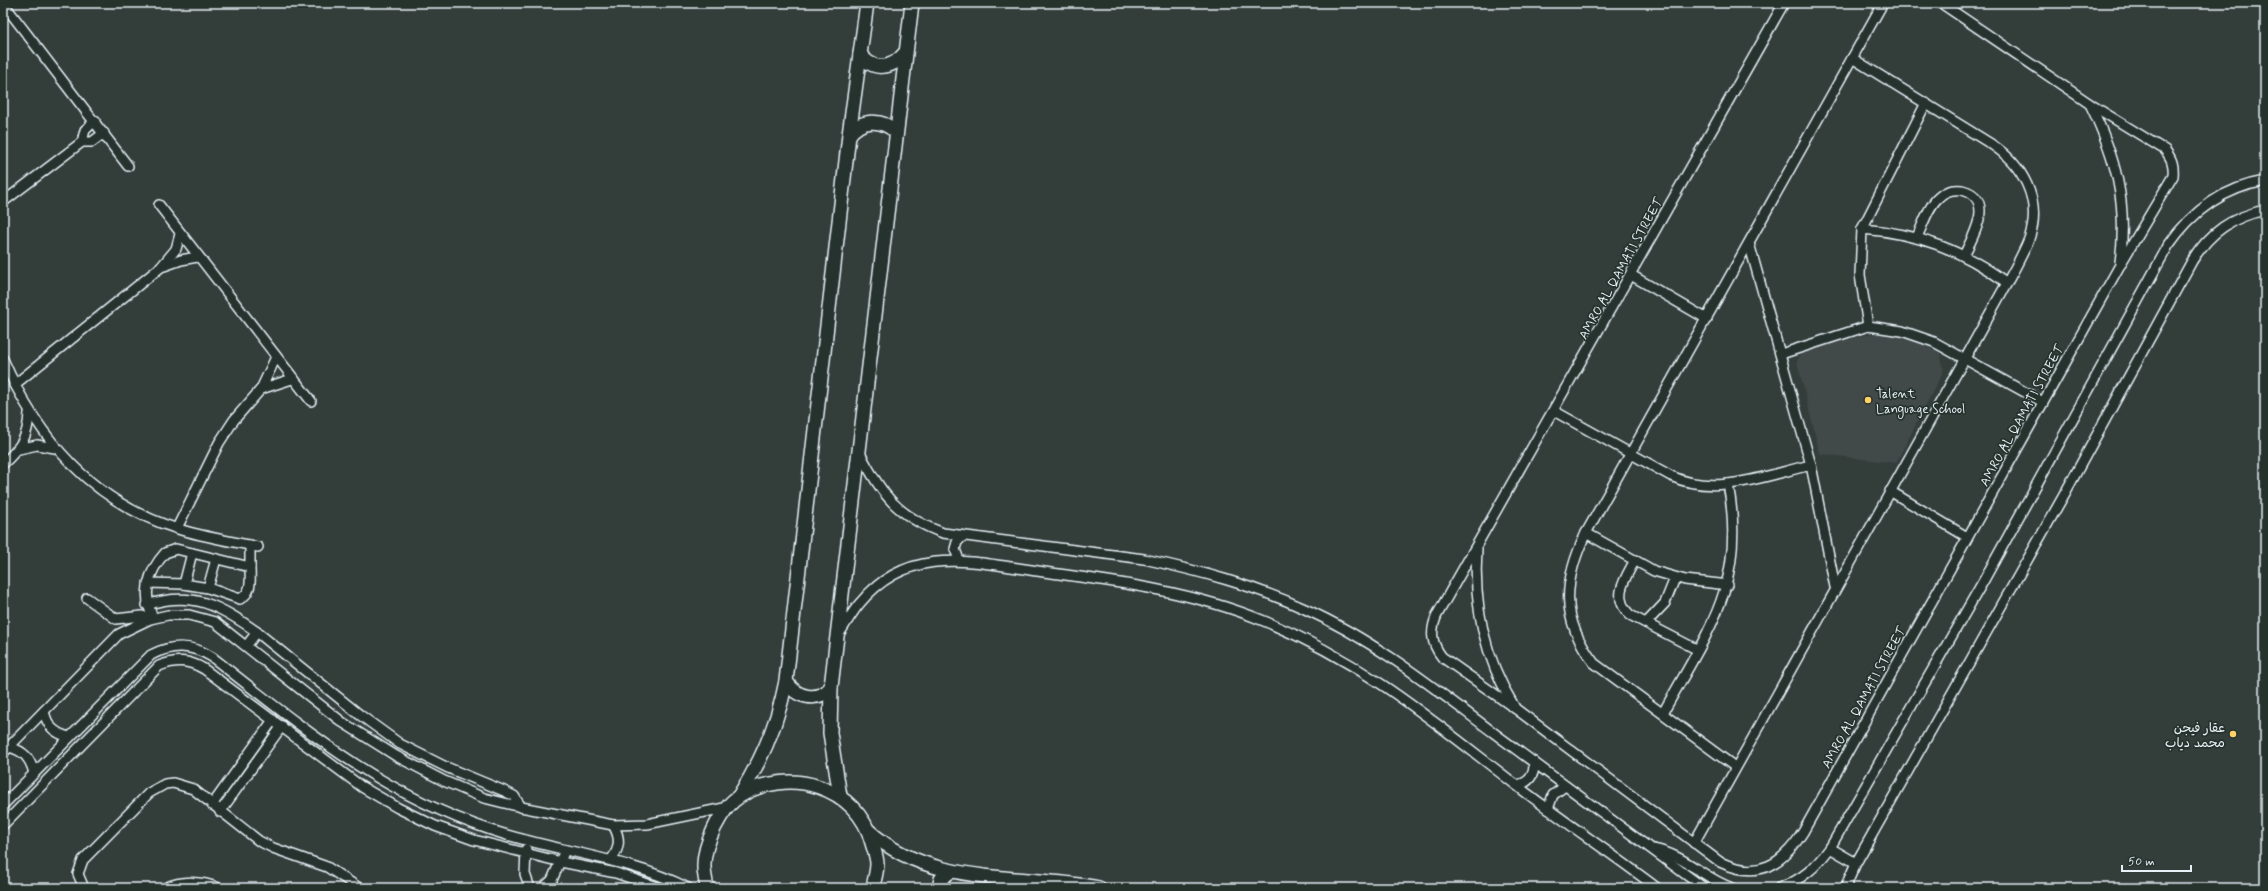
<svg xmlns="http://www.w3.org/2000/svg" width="2268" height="891" font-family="Mynerve,'Playpen Sans Arabic',sans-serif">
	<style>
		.built { fill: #42484a }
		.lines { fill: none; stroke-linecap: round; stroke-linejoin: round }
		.street-casing { stroke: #e8f1f8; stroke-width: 12 }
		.secondary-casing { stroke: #e8f1f8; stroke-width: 16 }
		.street { stroke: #26332d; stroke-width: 9 }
		.secondary { stroke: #26332d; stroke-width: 13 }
		.poi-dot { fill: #ffd166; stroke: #26332d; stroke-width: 1.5 }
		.labels { text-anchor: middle; stroke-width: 3.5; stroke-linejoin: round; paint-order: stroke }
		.street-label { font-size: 13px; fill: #e8f1f8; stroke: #26332d }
		.poi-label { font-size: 13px; fill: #e8f1f8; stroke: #26332d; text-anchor: start }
	</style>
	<rect width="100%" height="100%" fill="#333d3a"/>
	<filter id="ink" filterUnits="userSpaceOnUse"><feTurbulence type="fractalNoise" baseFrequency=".025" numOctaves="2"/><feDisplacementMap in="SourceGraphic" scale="8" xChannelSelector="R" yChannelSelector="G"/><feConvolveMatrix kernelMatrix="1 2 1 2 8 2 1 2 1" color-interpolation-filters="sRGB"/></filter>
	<g filter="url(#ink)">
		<path class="built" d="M 1869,334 L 1888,334 L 1906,337 L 1923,344 L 1940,353 L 1944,370 L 1896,463 L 1820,454 L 1797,362 L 1800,355 L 1809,348 Z"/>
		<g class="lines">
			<defs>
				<g id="street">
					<path d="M 3,3 L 128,166"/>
					<path d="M 1784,3 L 1437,615 C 1430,631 1431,643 1442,657 L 1516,709 L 1720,862 C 1758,880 1782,865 1803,832 L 2120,265 L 2173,176 C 2174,165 2172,159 2165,150 L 2090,104 L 1941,3"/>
					<path d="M 2090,104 C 2116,158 2128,202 2120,262"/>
					<path d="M 82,142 L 85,130 L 95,121"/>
					<path d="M 3,202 L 82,142 L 92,142 L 104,133"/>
					<path d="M 159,205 L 311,401"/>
					<path d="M 1862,229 C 1917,233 1963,250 2007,283"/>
					<path d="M 1917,237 C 1923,225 1928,206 1939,197 C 1945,191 1953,189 1962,190 C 1996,198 1973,237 1964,255"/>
					<path d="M 1749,243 L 1811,465 L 1835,587"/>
					<path d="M 164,266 L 181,260 L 197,257"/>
					<path d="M 1631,275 L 1707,319"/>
					<path d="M 1868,326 L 1860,275 L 1862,229 L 1926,103"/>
					<path d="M 1781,354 L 1868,326 L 1902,331 L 1934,342 L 2043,402"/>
					<path d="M 3,359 C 37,438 93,503 178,529 C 204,537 231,541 258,547"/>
					<path d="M 14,385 L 161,267 L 176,249 L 180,234"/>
					<path d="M 261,389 L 292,379"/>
					<path d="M 1554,411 L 1671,476 C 1716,497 1766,475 1811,465"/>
					<path d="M 19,449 L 37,445 L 55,448"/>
					<path d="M 860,453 C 881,494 898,517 943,533 L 1144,559 C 1199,571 1253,585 1305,609 C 1374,640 1434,688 1494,733 C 1564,785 1634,836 1704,888"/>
					<path d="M 3,464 C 21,447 28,438 29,413"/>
					<path d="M 1890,491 L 1967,537"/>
					<path d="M 177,528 L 219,443 L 234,420 L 261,389 L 276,357"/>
					<path d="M 1586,533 L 1654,571 L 1685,580 L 1728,585"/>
					<path d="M 1477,548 C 1473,605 1484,657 1514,706"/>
					<path d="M 959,560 L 955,549 L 957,542 L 963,536"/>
					<path d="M 1635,560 C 1625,579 1611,597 1630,615 L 1698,650"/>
					<path d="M 148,583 L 184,584 L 208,588 L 240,599 C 253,592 250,579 250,567"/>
					<path d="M 184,584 L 192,553"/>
					<path d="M 208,588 L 216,559"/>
					<path d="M 87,598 L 116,619 L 142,616 L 150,619"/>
					<path d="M 147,605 C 193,590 220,606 257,632"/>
					<path d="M 153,618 C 142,594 147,573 165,553 L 176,549 L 250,567 L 250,545"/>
					<path d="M 1646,623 L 1665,603 L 1675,578"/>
					<path d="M 839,634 C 846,624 852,612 860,603 C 910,542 977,563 1044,572 C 1119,582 1194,592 1264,621 C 1364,662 1433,721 1516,785 C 1563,821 1611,853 1657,888"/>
					<path d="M 247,645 L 257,632 L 360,715 L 400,744 L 446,767 L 504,791 L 514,796 L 521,807"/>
					<path d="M 44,711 C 47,726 54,733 69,737"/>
					<path d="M 1663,713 C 1708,631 1747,583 1728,484"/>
					<path d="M 9,747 C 24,751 30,758 34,773"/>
					<path d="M 3,753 L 119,634 L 150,619 L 168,615 L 189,615 L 215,622 L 342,722 L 396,756 L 444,781 L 484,798 L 521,807 L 613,825 L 647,824 L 729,807"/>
					<path d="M 1735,767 L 1594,663 C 1560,619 1563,581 1586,533 L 1883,3"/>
					<path d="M 1517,785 C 1529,783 1535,775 1534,762"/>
					<path d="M 3,805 L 151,655 C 172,644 191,644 212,657 C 303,728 379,793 491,830 C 556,852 626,857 688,888"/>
					<path d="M 212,805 L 273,720"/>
					<path d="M 1548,809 L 1553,795 L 1565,786"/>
					<path d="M 220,812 L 282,726"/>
					<path d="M 3,825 L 159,666 C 176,659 189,660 204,669 L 362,787 L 398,808 L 435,826 L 474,840 L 561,862 L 616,873 L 659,888"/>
					<path d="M 1694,843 L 2007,283 C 2015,268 2023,254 2029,239 C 2043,200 2022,164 1991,144 L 1852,58"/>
					<path d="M 1830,848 L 1856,863"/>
					<path d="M 526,849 L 525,874 L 530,888"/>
					<path d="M 1653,849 C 1685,855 1703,878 1732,888"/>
					<path d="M 611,860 C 620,848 621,838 613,825"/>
					<path d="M 84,888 L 78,874 L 83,860 L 149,793 L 165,784 L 173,783 L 193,789 L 259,841 L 273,848 L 327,867 L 359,888"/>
					<path d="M 165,888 C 182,880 202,881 219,888"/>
					<path d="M 543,888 L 552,880 L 565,850"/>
					<path d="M 1779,888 C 1802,880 1816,867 1830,848 L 1984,580 L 2168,246 C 2192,211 2223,188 2265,181"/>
					<path d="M 1845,888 L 1856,863 L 2064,495 L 2192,261 C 2210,232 2232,217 2265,210"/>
				</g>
				<g id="secondary">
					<path d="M 860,54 C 872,71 891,70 904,54"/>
					<path d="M 849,135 C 861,119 881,118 896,132"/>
					<path d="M 786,681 C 796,698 818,703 831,687"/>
					<path d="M 739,796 C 762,760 778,723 786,681 L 849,135 L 867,3"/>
					<path d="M 840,796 L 830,733 L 831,687 L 912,3"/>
					<path d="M 869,831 C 931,888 1022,873 1099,888"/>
					<path d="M 707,888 C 706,881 704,874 704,867 C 703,846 721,807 740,796 C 788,766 858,786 872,843 C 874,850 877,857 877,864 C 877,872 874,880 873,888"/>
					<path d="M 939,888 L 941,879 L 951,871"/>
				</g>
			</defs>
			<use href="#street" class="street-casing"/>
			<use href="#secondary" class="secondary-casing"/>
			<use href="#street" class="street"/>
			<use href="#secondary" class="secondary"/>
		</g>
	</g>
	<g class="poi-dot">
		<circle cx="1868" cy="400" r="4"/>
		<circle cx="2233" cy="734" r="4"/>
	</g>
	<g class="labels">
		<g class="street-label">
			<text transform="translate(1620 268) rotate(-61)" y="5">AMRO AL QAMATI STREET</text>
			<text transform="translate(2021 415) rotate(-61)" y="5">AMRO AL QAMATI STREET</text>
			<text transform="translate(1863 697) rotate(-61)" y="5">AMRO AL QAMATI STREET</text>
		</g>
		<g class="poi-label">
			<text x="1876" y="398">Talent<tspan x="1876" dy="15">Language School</tspan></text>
			<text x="2225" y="732" text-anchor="end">عقار فيجن<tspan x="2225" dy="15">محمد دياب</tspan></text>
		</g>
	</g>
	<rect width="2268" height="891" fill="none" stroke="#26332d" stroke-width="16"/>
	<rect x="8" y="8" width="2252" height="875" fill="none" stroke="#e8f1f8" stroke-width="1.5" filter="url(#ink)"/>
	<path d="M2122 865v6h69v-6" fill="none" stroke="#e8f1f8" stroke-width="2"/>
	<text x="2128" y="865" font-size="12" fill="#e8f1f8" stroke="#26332d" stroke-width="3" paint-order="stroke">50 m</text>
</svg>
